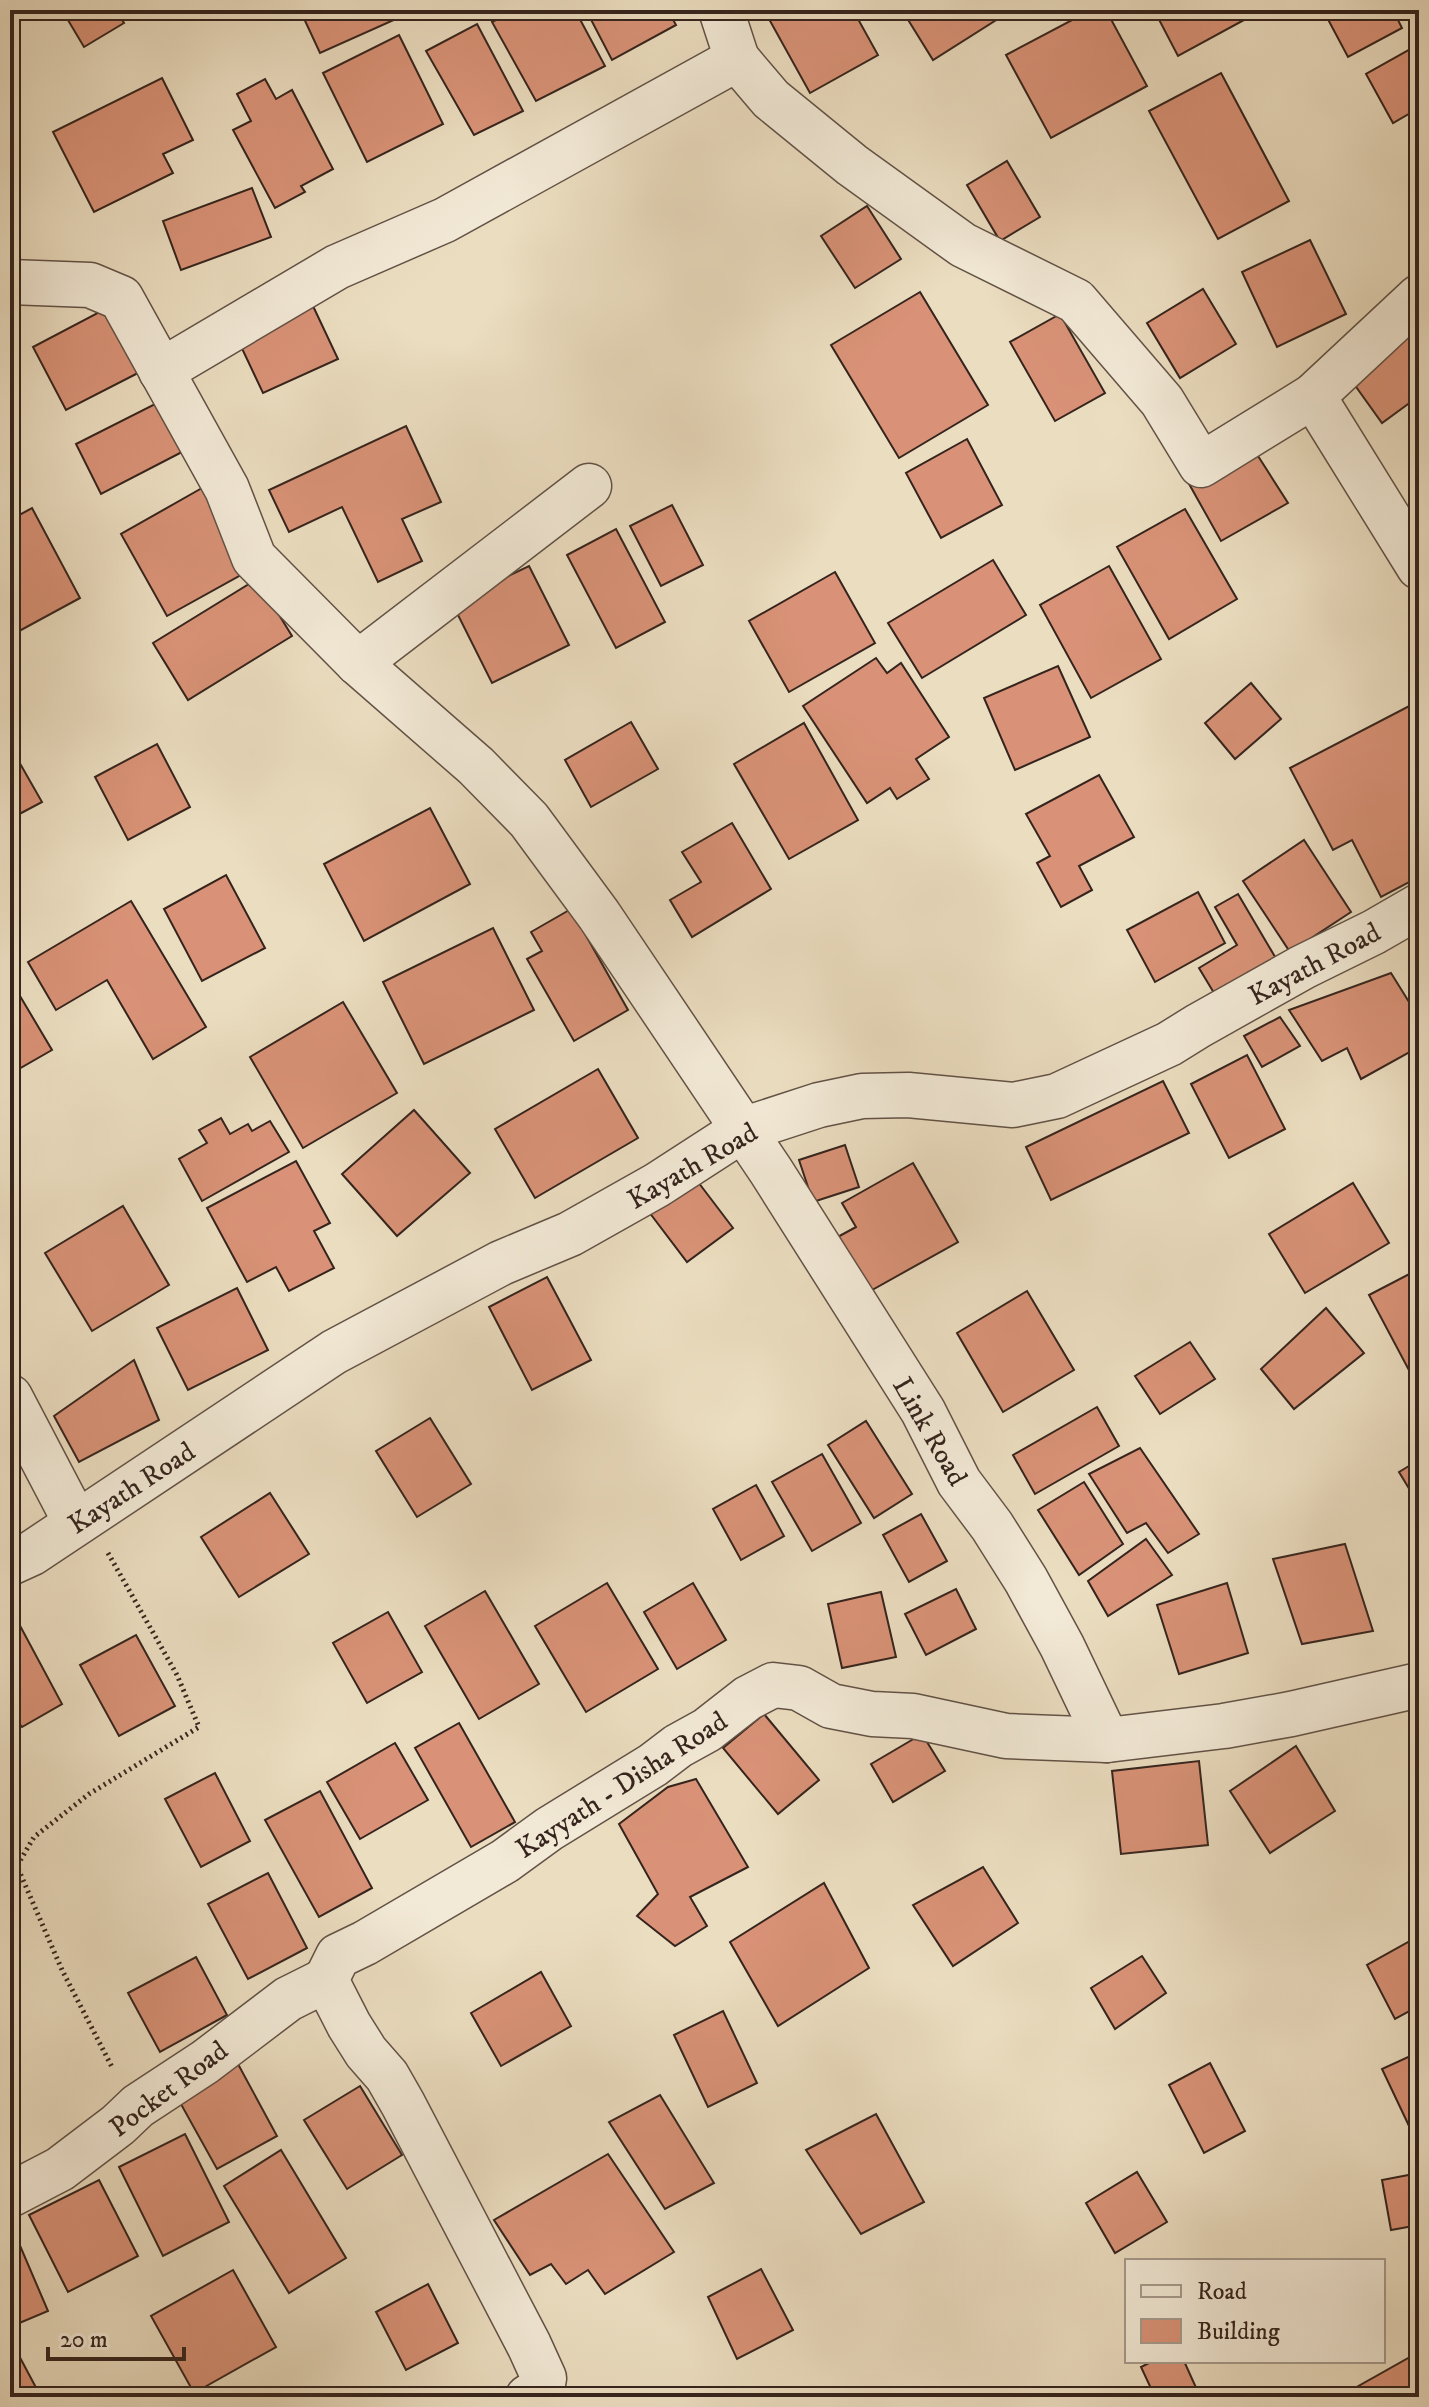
<svg xmlns="http://www.w3.org/2000/svg" width="1429" height="2407" font-family="'IM FELL DW Pica',serif">
	<style>
		.building { fill: #d99277; stroke: #35241d; stroke-width: 2 }
		.lines { fill: none; stroke-linecap: round; stroke-linejoin: round }
		.street-casing { stroke: #625246; stroke-width: 47 }
		.path { stroke: #35241d; stroke-width: 5; stroke-dasharray: 2 4; stroke-linecap: butt }
		.street { stroke: #f2e9d6; stroke-width: 44 }
		.labels { text-anchor: middle; stroke-width: 6; stroke-linejoin: round; paint-order: stroke }
		.street-label { font-size: 28px; fill: #35241d; stroke: #f2e9d6 }
	</style>
	<rect width="100%" height="100%" fill="#ebddc0"/>
	<filter id="stains"><feTurbulence type="fractalNoise" baseFrequency=".0025" numOctaves="4"/><feColorMatrix values="0 0 0 0 .2 0 0 0 0 .09 0 0 0 0 .02 0 0 0 .5 -.17"/></filter>
	<radialGradient id="worn" r=".72"><stop offset=".6" stop-color="#630" stop-opacity="0"/><stop offset="1" stop-color="#630" stop-opacity=".3"/></radialGradient>
	<g class="building">
		<path d="M 62,10 L 116,10 L 124,23 L 84,47 Z"/>
		<path d="M 300,10 L 392,10 L 396,19 L 320,53 Z"/>
		<path d="M 515,10 L 575,10 L 605,66 L 536,101 L 492,22 Z"/>
		<path d="M 586,10 L 668,10 L 676,25 L 612,60 Z"/>
		<path d="M 764,10 L 853,10 L 878,55 L 810,93 Z"/>
		<path d="M 902,10 L 1012,10 L 933,60 Z"/>
		<path d="M 1091,10 L 1106,10 L 1147,86 L 1051,138 L 1006,55 Z"/>
		<path d="M 1154,10 L 1253,10 L 1255,14 L 1178,56 Z"/>
		<path d="M 1323,10 L 1393,10 L 1402,28 L 1348,57 Z"/>
		<path d="M 477,24 L 523,111 L 474,135 L 426,51 Z"/>
		<path d="M 399,35 L 443,124 L 367,162 L 323,73 Z"/>
		<path d="M 1416,46 L 1419,52 L 1419,108 L 1393,123 L 1366,74 Z"/>
		<path d="M 1221,73 L 1289,201 L 1218,239 L 1149,111 Z"/>
		<path d="M 162,78 L 193,140 L 163,154 L 173,173 L 94,212 L 53,132 Z"/>
		<path d="M 265,79 L 276,99 L 292,90 L 333,169 L 301,186 L 305,192 L 275,208 L 233,130 L 251,121 L 237,94 Z"/>
		<path d="M 1007,161 L 1040,217 L 1000,241 L 967,185 Z"/>
		<path d="M 252,188 L 271,237 L 181,270 L 163,221 Z"/>
		<path d="M 867,206 L 901,259 L 855,288 L 821,236 Z"/>
		<path d="M 1310,240 L 1346,314 L 1277,347 L 1242,272 Z"/>
		<path d="M 1203,289 L 1236,344 L 1180,378 L 1147,323 Z"/>
		<path d="M 920,292 L 988,405 L 899,458 L 831,345 Z"/>
		<path d="M 313,306 L 338,359 L 263,393 L 238,340 Z"/>
		<path d="M 107,308 L 140,372 L 66,410 L 33,347 Z"/>
		<path d="M 1060,314 L 1105,393 L 1055,421 L 1010,342 Z"/>
		<path d="M 1419,326 L 1419,396 L 1382,423 L 1349,377 Z"/>
		<path d="M 157,403 L 182,452 L 101,494 L 76,444 Z"/>
		<path d="M 406,426 L 441,502 L 402,519 L 422,561 L 378,582 L 342,507 L 289,532 L 269,490 Z"/>
		<path d="M 967,439 L 1002,505 L 941,538 L 906,473 Z"/>
		<path d="M 1251,445 L 1288,503 L 1221,541 L 1188,482 Z"/>
		<path d="M 202,488 L 248,571 L 167,616 L 121,534 Z"/>
		<path d="M 672,505 L 703,565 L 661,586 L 630,526 Z"/>
		<path d="M 32,508 L 80,598 L 10,636 L 10,520 Z"/>
		<path d="M 1185,509 L 1237,599 L 1169,639 L 1117,547 Z"/>
		<path d="M 616,529 L 665,622 L 616,648 L 567,555 Z"/>
		<path d="M 993,560 L 1026,615 L 922,678 L 888,623 Z"/>
		<path d="M 529,566 L 569,645 L 492,683 L 452,603 Z"/>
		<path d="M 1109,566 L 1161,659 L 1091,698 L 1040,605 Z"/>
		<path d="M 835,572 L 875,643 L 789,692 L 749,621 Z"/>
		<path d="M 257,579 L 292,636 L 188,700 L 153,643 Z"/>
		<path d="M 876,658 L 887,673 L 901,663 L 949,737 L 916,759 L 929,779 L 897,799 L 890,788 L 867,803 L 803,706 Z"/>
		<path d="M 1058,666 L 1090,737 L 1015,770 L 984,698 Z"/>
		<path d="M 1251,683 L 1281,719 L 1235,759 L 1205,723 Z"/>
		<path d="M 1419,701 L 1419,877 L 1381,897 L 1352,840 L 1333,850 L 1290,768 Z"/>
		<path d="M 631,722 L 658,769 L 591,807 L 565,760 Z"/>
		<path d="M 804,723 L 858,820 L 789,859 L 734,764 Z"/>
		<path d="M 157,744 L 190,807 L 128,840 L 95,777 Z"/>
		<path d="M 10,746 L 42,802 L 10,819 Z"/>
		<path d="M 1099,775 L 1134,837 L 1079,866 L 1092,890 L 1061,907 L 1037,863 L 1050,856 L 1026,814 Z"/>
		<path d="M 430,808 L 470,884 L 364,941 L 324,864 Z"/>
		<path d="M 732,823 L 771,889 L 692,937 L 670,900 L 701,882 L 682,852 Z"/>
		<path d="M 1304,840 L 1351,912 L 1290,952 L 1243,881 Z"/>
		<path d="M 226,875 L 265,948 L 202,981 L 164,909 Z"/>
		<path d="M 1198,892 L 1225,943 L 1155,982 L 1127,930 Z"/>
		<path d="M 1238,894 L 1281,967 L 1220,1003 L 1199,968 L 1237,945 L 1215,907 Z"/>
		<path d="M 131,901 L 206,1027 L 153,1059 L 107,980 L 56,1010 L 28,962 Z"/>
		<path d="M 571,909 L 628,1010 L 574,1041 L 527,959 L 542,951 L 531,932 Z"/>
		<path d="M 493,928 L 534,1010 L 424,1064 L 383,982 Z"/>
		<path d="M 1391,973 L 1419,1018 L 1419,1047 L 1361,1079 L 1347,1048 L 1322,1061 L 1289,1010 Z"/>
		<path d="M 20,996 L 52,1050 L 10,1074 L 10,1001 Z"/>
		<path d="M 343,1002 L 397,1093 L 303,1148 L 250,1057 Z"/>
		<path d="M 1280,1017 L 1300,1046 L 1262,1067 L 1244,1036 Z"/>
		<path d="M 1247,1055 L 1285,1129 L 1229,1158 L 1191,1084 Z"/>
		<path d="M 598,1069 L 638,1138 L 535,1198 L 495,1129 Z"/>
		<path d="M 1163,1081 L 1189,1133 L 1051,1200 L 1026,1147 Z"/>
		<path d="M 414,1110 L 470,1173 L 397,1236 L 342,1174 Z"/>
		<path d="M 221,1118 L 230,1134 L 248,1124 L 252,1131 L 270,1121 L 289,1152 L 202,1201 L 179,1159 L 207,1143 L 199,1130 Z"/>
		<path d="M 845,1145 L 859,1187 L 813,1202 L 799,1160 Z"/>
		<path d="M 296,1161 L 330,1223 L 314,1231 L 334,1268 L 289,1291 L 276,1267 L 247,1282 L 207,1208 Z"/>
		<path d="M 913,1163 L 958,1242 L 865,1294 L 834,1239 L 856,1227 L 842,1203 Z"/>
		<path d="M 692,1174 L 733,1228 L 687,1262 L 646,1208 Z"/>
		<path d="M 1353,1183 L 1389,1243 L 1305,1293 L 1269,1234 Z"/>
		<path d="M 123,1206 L 169,1285 L 92,1331 L 45,1253 Z"/>
		<path d="M 1417,1270 L 1419,1274 L 1419,1370 L 1411,1374 L 1369,1295 Z"/>
		<path d="M 547,1277 L 591,1360 L 532,1390 L 489,1307 Z"/>
		<path d="M 237,1288 L 268,1350 L 188,1390 L 157,1328 Z"/>
		<path d="M 1027,1291 L 1074,1370 L 1003,1412 L 957,1333 Z"/>
		<path d="M 1326,1308 L 1364,1353 L 1294,1409 L 1261,1369 Z"/>
		<path d="M 1190,1342 L 1215,1379 L 1160,1414 L 1135,1376 Z"/>
		<path d="M 134,1360 L 159,1420 L 79,1462 L 54,1416 Z"/>
		<path d="M 1097,1407 L 1119,1446 L 1035,1494 L 1013,1455 Z"/>
		<path d="M 430,1418 L 471,1484 L 417,1517 L 376,1451 Z"/>
		<path d="M 866,1421 L 912,1494 L 874,1518 L 828,1445 Z"/>
		<path d="M 1140,1448 L 1199,1534 L 1168,1553 L 1146,1523 L 1127,1533 L 1089,1474 Z"/>
		<path d="M 822,1454 L 861,1523 L 812,1551 L 772,1482 Z"/>
		<path d="M 1419,1460 L 1419,1505 L 1399,1472 Z"/>
		<path d="M 1084,1482 L 1123,1544 L 1079,1575 L 1038,1510 Z"/>
		<path d="M 756,1485 L 784,1536 L 741,1560 L 713,1509 Z"/>
		<path d="M 270,1493 L 309,1554 L 239,1597 L 201,1537 Z"/>
		<path d="M 921,1514 L 947,1561 L 909,1582 L 883,1535 Z"/>
		<path d="M 1146,1539 L 1172,1575 L 1108,1616 L 1088,1581 Z"/>
		<path d="M 1345,1544 L 1373,1631 L 1302,1644 L 1273,1559 Z"/>
		<path d="M 607,1583 L 658,1669 L 586,1712 L 535,1626 Z"/>
		<path d="M 693,1583 L 726,1640 L 677,1669 L 644,1612 Z"/>
		<path d="M 1227,1583 L 1248,1653 L 1179,1674 L 1157,1605 Z"/>
		<path d="M 956,1589 L 976,1629 L 926,1655 L 905,1614 Z"/>
		<path d="M 485,1591 L 539,1684 L 479,1719 L 425,1626 Z"/>
		<path d="M 881,1592 L 896,1657 L 842,1668 L 828,1604 Z"/>
		<path d="M 10,1607 L 62,1704 L 22,1727 L 13,1715 L 10,1717 Z"/>
		<path d="M 388,1612 L 422,1672 L 367,1703 L 333,1643 Z"/>
		<path d="M 136,1635 L 175,1706 L 119,1736 L 80,1665 Z"/>
		<path d="M 764,1714 L 819,1780 L 778,1814 L 723,1748 Z"/>
		<path d="M 459,1723 L 515,1822 L 471,1847 L 415,1748 Z"/>
		<path d="M 922,1734 L 945,1771 L 893,1802 L 871,1764 Z"/>
		<path d="M 395,1743 L 428,1800 L 360,1839 L 327,1782 Z"/>
		<path d="M 1296,1746 L 1335,1811 L 1270,1853 L 1230,1791 Z"/>
		<path d="M 1199,1761 L 1208,1845 L 1121,1854 L 1112,1771 Z"/>
		<path d="M 215,1773 L 250,1841 L 201,1867 L 165,1799 Z"/>
		<path d="M 696,1779 L 748,1867 L 690,1897 L 707,1926 L 675,1946 L 637,1916 L 658,1894 L 619,1824 L 668,1787 Z"/>
		<path d="M 320,1791 L 372,1888 L 319,1917 L 265,1820 Z"/>
		<path d="M 983,1867 L 1018,1923 L 953,1966 L 913,1905 Z"/>
		<path d="M 268,1873 L 307,1948 L 248,1979 L 208,1904 Z"/>
		<path d="M 824,1883 L 869,1968 L 778,2026 L 730,1942 Z"/>
		<path d="M 1419,1936 L 1419,2006 L 1395,2019 L 1367,1965 Z"/>
		<path d="M 1142,1956 L 1166,1993 L 1115,2029 L 1091,1988 Z"/>
		<path d="M 196,1957 L 227,2015 L 160,2052 L 128,1993 Z"/>
		<path d="M 541,1972 L 571,2026 L 501,2066 L 471,2013 Z"/>
		<path d="M 723,2011 L 757,2083 L 708,2107 L 674,2035 Z"/>
		<path d="M 1419,2052 L 1419,2123 L 1410,2128 L 1382,2069 Z"/>
		<path d="M 1210,2063 L 1245,2131 L 1204,2153 L 1169,2085 Z"/>
		<path d="M 238,2064 L 277,2136 L 217,2169 L 177,2097 Z"/>
		<path d="M 360,2086 L 402,2155 L 347,2189 L 304,2120 Z"/>
		<path d="M 660,2095 L 714,2183 L 665,2209 L 609,2122 Z"/>
		<path d="M 876,2114 L 924,2202 L 861,2234 L 806,2150 Z"/>
		<path d="M 185,2134 L 229,2222 L 163,2256 L 119,2167 Z"/>
		<path d="M 281,2150 L 346,2258 L 289,2293 L 224,2186 Z"/>
		<path d="M 608,2154 L 674,2252 L 605,2294 L 588,2270 L 566,2284 L 551,2264 L 530,2275 L 494,2220 Z"/>
		<path d="M 1137,2172 L 1167,2222 L 1115,2253 L 1086,2203 Z"/>
		<path d="M 1419,2173 L 1419,2225 L 1391,2230 L 1382,2180 Z"/>
		<path d="M 99,2180 L 138,2256 L 68,2292 L 29,2215 Z"/>
		<path d="M 12,2227 L 48,2311 L 10,2327 L 10,2228 Z"/>
		<path d="M 761,2269 L 793,2330 L 737,2359 L 708,2297 Z"/>
		<path d="M 233,2270 L 276,2347 L 194,2393 L 151,2316 Z"/>
		<path d="M 428,2284 L 458,2343 L 406,2370 L 376,2312 Z"/>
		<path d="M 16,2350 L 41,2397 L 10,2397 L 10,2353 Z"/>
		<path d="M 1419,2352 L 1419,2397 L 1339,2397 Z"/>
		<path d="M 1153,2361 L 1184,2361 L 1198,2392 L 1187,2397 L 1155,2397 L 1141,2367 Z"/>
	</g>
	<g class="lines">
		<defs>
			<g id="street">
				<path d="M 721,10 L 737,59"/>
				<path d="M 10,282 L 90,285 L 121,298 L 227,489 L 254,558 L 358,663 L 476,766 L 529,820 L 599,915 L 771,1171 L 923,1411 L 959,1482 L 992,1526 L 1026,1580 L 1062,1646 L 1107,1740"/>
				<path d="M 161,371 L 337,267 L 445,220 L 737,59 L 771,99 L 852,165 L 963,245 L 1076,301 L 1162,401 L 1201,465 L 1313,396 L 1419,297"/>
				<path d="M 1313,396 L 1419,567"/>
				<path d="M 358,663 L 589,486"/>
				<path d="M 10,1397 L 76,1523"/>
				<path d="M 10,1563 L 32,1553 L 334,1352 L 501,1263 L 570,1234 L 657,1185 L 742,1130 L 819,1105 L 862,1096 L 908,1095 L 1013,1105 L 1057,1096 L 1169,1044 L 1198,1026 L 1303,967 L 1374,932 L 1419,906"/>
				<path d="M 326,1980 L 338,1956 L 365,1943 L 505,1861 L 549,1829 L 653,1765 L 678,1746 L 707,1730 L 748,1698 L 773,1685 L 799,1688 L 831,1706 L 872,1714 L 913,1716 L 1006,1736 L 1107,1740 L 1224,1726 L 1291,1714 L 1419,1685"/>
				<path d="M 326,1980 L 349,2025 L 366,2052 L 387,2076 L 403,2104 L 529,2345 L 544,2378 L 542,2389 L 528,2397"/>
				<path d="M 10,2195 L 60,2169 L 118,2125 L 138,2106 L 205,2062 L 288,1999 L 326,1980"/>
			</g>
		</defs>
		<use href="#street" class="street-casing"/>
		<path class="path" d="M 108,1553 L 177,1675 L 199,1727 L 89,1794 L 34,1837 L 17,1866 L 62,1970 L 113,2069"/>
		<use href="#street" class="street"/>
	</g>
	<g class="labels">
		<g class="street-label">
			<text transform="translate(1314 963) rotate(-28)" y="10">Kayath Road</text>
			<text transform="translate(692 1165) rotate(-30)" y="10">Kayath Road</text>
			<text transform="translate(931 1431) rotate(60)" y="10">Link Road</text>
			<text transform="translate(131 1487) rotate(-33)" y="10">Kayath Road</text>
			<text transform="translate(621 1784) rotate(-33)" y="10">Kayyath - Disha Road</text>
			<text transform="translate(168 2088) rotate(-37)" y="10">Pocket Road</text>
		</g>
	</g>
	<rect width="1429" height="2407" fill="none" stroke="#ebddc0" stroke-width="40"/>
	<rect x="12" y="12" width="1405" height="2383" fill="none" stroke="#35241d" stroke-width="4"/>
	<rect x="20" y="20" width="1389" height="2367" fill="none" stroke="#35241d" stroke-width="2"/>
	<rect x="1125" y="2259" width="260" height="104" fill="#f2e9d6" stroke="#a69a8c" stroke-width="2"/>
	<rect x="1141" y="2285" width="40" height="12" fill="#f2e9d6" stroke="#a69a8c" stroke-width="2"/>
	<text x="1197" y="2299" font-size="24" fill="#35241d">Road</text>
	<rect x="1141" y="2319" width="40" height="24" fill="#d99277" stroke="#a69a8c" stroke-width="2"/>
	<text x="1197" y="2339" font-size="24" fill="#35241d">Building</text>
	<path d="M48 2347v12h136v-12" fill="none" stroke="#35241d" stroke-width="4"/>
	<text x="60" y="2347" font-size="24" fill="#35241d" stroke="#f2e9d6" stroke-width="6" paint-order="stroke">20 m</text>
	<rect width="100%" height="100%" filter="url(#stains)"/>
	<rect width="100%" height="100%" fill="url(#worn)"/>
</svg>
